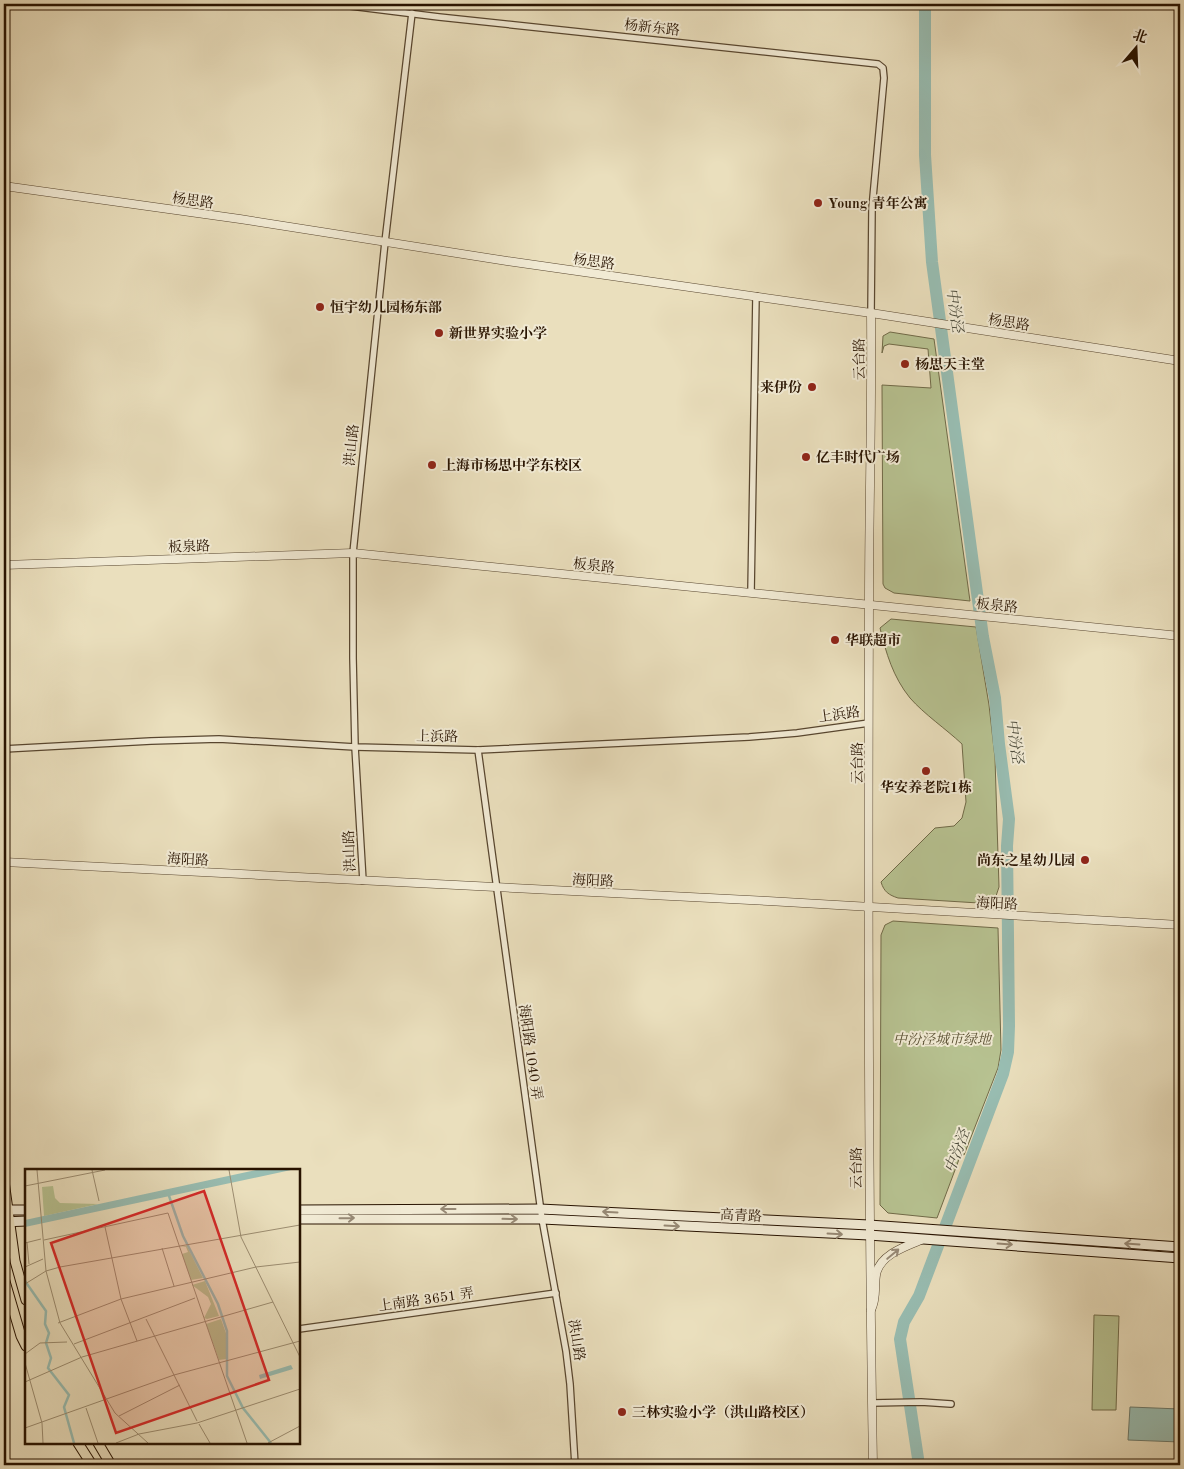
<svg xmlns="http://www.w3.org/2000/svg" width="1184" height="1469" font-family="'Old Standard TT','Noto Serif SC',serif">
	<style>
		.green { fill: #b7c291; stroke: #706a48 }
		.water { fill: #98bdb2; stroke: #6b796b }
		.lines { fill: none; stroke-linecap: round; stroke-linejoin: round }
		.river { stroke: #98bdb2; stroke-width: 12 }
		.minor-casing { stroke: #58462f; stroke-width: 8 }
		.tertiary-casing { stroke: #58462f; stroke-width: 9 }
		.secondary-casing { stroke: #281300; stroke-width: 11 }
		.primary-casing { stroke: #281300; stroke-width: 11 }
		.minor { stroke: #f1ead4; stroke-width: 5.5 }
		.tertiary { stroke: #f1ead4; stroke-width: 8 }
		.secondary { stroke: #f1ead4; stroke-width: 9 }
		.primary { stroke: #eadfbd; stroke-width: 9 }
		.oneway { stroke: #978975 }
		.poi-dot { fill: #8f2418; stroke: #f1ead4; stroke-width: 2 }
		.labels { text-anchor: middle; stroke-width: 4; stroke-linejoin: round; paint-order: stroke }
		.street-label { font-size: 14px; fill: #281300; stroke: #f1ead4 }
		.poi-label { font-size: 14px; font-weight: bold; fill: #281300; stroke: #f1ead4; text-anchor: start }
		.park-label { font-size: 14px; font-style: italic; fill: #5a5033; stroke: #f1ead4 }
		.water-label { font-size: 15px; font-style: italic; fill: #4f4e3e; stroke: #f1ead4 }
		.inset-river { fill: none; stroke: #98bdb2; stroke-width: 2.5 }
		.inset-road { fill: none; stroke: #9c8d71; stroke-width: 1 }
		.view { fill: #d62828; fill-opacity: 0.15; stroke: #d62828; stroke-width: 2.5 }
		.inset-edge { fill: none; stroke: #281300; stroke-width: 2.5 }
	</style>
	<rect width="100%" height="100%" fill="#eadfbd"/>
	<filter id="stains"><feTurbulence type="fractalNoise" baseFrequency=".004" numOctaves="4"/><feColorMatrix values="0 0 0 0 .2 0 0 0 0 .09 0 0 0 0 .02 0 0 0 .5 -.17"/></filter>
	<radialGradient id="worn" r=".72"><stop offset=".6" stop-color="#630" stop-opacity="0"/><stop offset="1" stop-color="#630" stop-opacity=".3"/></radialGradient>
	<g class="green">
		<path d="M 890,332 L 934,339 L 970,601 L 894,593 L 885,588 L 883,584 L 882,385 L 931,388 L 928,349 L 889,344 L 884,346 L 882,353 L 883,336 Z"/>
		<path d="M 891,619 L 976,627 L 989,705 L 995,758 L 999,887 L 996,896 L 995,904 L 898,898 C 889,895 884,892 881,882 L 935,828 L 954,826 L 962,818 L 966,802 L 962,744 C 946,729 924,714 910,698 C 893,677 886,653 880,628 Z"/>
		<path d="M 893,921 L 998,928 L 1001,1050 L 998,1068 L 964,1155 L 961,1154 L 937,1218 L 888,1213 L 880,1205 L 881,935 L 885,925 Z"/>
		<path d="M 1094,1315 L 1119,1316 L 1116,1410 L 1092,1410 Z"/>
	</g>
	<path class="water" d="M 1130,1407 L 1180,1409 L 1180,1442 L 1128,1440 Z"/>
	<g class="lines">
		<path class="river" d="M 919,1465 L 900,1339 L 904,1322 L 919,1296 L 1003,1074 L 1008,1052 L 1009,1026 L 1007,846 L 1009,819 L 999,744 L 995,698 L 983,637 L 932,262 L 925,155 L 925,4"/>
		<defs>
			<g id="minor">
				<path d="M 334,4 L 439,17 L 878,64 L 883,68 L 884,78 L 872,208 L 871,313"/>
				<path d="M 751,592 L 756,296"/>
				<path d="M 4,749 L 151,741 L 219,739 L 355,747 L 478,750 L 749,737 L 797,733 L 869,723"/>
				<path d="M 478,750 L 542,1219 L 566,1351 L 570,1384 L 575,1465"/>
				<path d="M 363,881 L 355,747 L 353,658 L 353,553 L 385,242 L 412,13"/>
				<path d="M 299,1329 L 556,1293"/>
				<path d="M 872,1403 L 921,1402 L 951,1404"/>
			</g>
			<g id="tertiary">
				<path d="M 4,186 L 240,219 L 507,261 L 871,313 L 1180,361"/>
				<path d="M 871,313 C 872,410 869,506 869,603 C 868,890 868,1178 873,1465"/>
				<path d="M 4,565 L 353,553 L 1180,636"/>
				<path d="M 4,862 L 768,901 L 1180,925"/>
				<path d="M 871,1310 C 877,1298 874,1288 876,1275 C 879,1255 906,1246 921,1240"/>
			</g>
			<g id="secondary">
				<path d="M 4,1210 L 26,1210"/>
				<path d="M 299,1210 L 540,1209 L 869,1225 L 1180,1247"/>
				<path d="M 299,1219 L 542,1219 L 869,1235 L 1180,1258"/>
				<path d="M 4,1222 L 26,1221"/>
			</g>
			<g id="primary">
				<path d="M 4,1181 L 15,1261 L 26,1300"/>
				<path d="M 4,1278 L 21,1336 L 26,1346"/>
				<path d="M 78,1443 L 92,1465"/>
				<path d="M 98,1443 L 111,1465"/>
			</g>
		</defs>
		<use href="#minor" class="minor-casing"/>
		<use href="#tertiary" class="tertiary-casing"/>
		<use href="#secondary" class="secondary-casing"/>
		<use href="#primary" class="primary-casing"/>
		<use href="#minor" class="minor"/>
		<use href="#tertiary" class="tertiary"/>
		<use href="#secondary" class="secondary"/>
		<use href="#primary" class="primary"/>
	</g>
	<defs><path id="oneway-shaft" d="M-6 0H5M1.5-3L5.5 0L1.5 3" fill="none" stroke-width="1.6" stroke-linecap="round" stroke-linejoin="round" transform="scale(1.25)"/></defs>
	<g class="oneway">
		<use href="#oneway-shaft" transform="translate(448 1209) rotate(180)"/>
		<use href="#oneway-shaft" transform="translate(610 1212) rotate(-177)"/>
		<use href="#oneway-shaft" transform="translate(347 1218) rotate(-1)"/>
		<use href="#oneway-shaft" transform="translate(510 1219) rotate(1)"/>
		<use href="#oneway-shaft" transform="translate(672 1226) rotate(3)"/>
		<use href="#oneway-shaft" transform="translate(835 1234) rotate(3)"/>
		<use href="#oneway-shaft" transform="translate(1005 1244) rotate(4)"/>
		<use href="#oneway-shaft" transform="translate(1132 1244) rotate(-176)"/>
		<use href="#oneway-shaft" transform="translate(893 1254) rotate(-40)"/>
	</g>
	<g class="poi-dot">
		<circle cx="818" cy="203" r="5"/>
		<circle cx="320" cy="307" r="5"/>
		<circle cx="439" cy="333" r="5"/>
		<circle cx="905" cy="364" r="5"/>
		<circle cx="812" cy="387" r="5"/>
		<circle cx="806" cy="457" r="5"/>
		<circle cx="432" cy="465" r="5"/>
		<circle cx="835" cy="640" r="5"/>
		<circle cx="926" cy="771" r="5"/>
		<circle cx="1085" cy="860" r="5"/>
		<circle cx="622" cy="1412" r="5"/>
	</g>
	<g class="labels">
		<g class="street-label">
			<text transform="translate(652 27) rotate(6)" y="5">杨新东路</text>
			<text transform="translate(193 200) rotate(8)" y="5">杨思路</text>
			<text transform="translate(594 261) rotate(8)" y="5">杨思路</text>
			<text transform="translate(1009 322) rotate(9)" y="5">杨思路</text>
			<text transform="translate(859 359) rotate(-91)" y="5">云台路</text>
			<text transform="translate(351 445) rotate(-84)" y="5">洪山路</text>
			<text transform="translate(189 546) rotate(-2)" y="5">板泉路</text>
			<text transform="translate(594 565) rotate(6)" y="5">板泉路</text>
			<text transform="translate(997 605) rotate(6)" y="5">板泉路</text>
			<text transform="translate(839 714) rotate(-8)" y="5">上浜路</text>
			<text transform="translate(437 736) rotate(1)" y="5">上浜路</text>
			<text transform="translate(857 763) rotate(-90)" y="5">云台路</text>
			<text transform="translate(349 851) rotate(-93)" y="5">洪山路</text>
			<text transform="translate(188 859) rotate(3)" y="5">海阳路</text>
			<text transform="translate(593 880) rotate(3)" y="5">海阳路</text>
			<text transform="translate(997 903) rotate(3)" y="5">海阳路</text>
			<text transform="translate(531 1052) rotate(82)" y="5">海阳路 1040 弄</text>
			<text transform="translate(856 1168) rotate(-90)" y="5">云台路</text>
			<text transform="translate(741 1215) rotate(3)" y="5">高青路</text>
			<text transform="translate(426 1299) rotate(-8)" y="5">上南路 3651 弄</text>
			<text transform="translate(577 1340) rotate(81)" y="5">洪山路</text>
		</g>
		<g class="poi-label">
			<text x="828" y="208">Young 青年公寓</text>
			<text x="330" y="312">恒宇幼儿园杨东部</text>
			<text x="449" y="338">新世界实验小学</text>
			<text x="915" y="369">杨思天主堂</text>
			<text x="802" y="392" text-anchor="end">来伊份</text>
			<text x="816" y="462">亿丰时代广场</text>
			<text x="442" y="470">上海市杨思中学东校区</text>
			<text x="845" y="645">华联超市</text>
			<text x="926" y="792" text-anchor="middle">华安养老院1栋</text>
			<text x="1075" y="865" text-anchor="end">尚东之星幼儿园</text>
			<text x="632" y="1417">三林实验小学（洪山路校区）</text>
		</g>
		<g class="park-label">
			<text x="942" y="1044">中汾泾城市绿地</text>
		</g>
		<g class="water-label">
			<text transform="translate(955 310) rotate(82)" y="5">中汾泾</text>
			<text transform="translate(1015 741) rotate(82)" y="5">中汾泾</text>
			<text transform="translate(957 1151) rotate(-69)" y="5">中汾泾</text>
		</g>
	</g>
	<g transform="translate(25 1169)">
		<rect width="275" height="275" fill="#eadfbd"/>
		<path d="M 28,17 L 30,29 L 35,34 L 73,35 L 19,47 L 17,18 ZM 162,77 L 178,109 L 166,111 L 157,85 L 163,83 L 161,78 L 155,78 ZM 180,112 L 194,147 L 182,150 L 179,149 L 186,135 L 183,128 L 167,116 ZM 196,150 L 202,167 L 202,181 L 201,190 L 194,191 L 181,155 Z" fill="#b7c291"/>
		<path d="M 231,1 L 266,1 L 0,58 L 0,51 ZM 266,196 L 268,200 L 235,210 L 234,206 Z" fill="#98bdb2"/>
		<path class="inset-river" d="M 143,24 L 158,67 L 193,135 L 202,162 L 202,207 L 218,239 L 246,274M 0,112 L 21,142 L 20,155 L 24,164 L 21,174 L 26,189 L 23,199 L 44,226 L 39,238 L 49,274"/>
		<path class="inset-road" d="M 12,1 L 21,102 L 35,154 L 90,244 L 123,274M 67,1 L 74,32M 204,1 L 216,68 L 275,188M 0,17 L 80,1M 80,58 L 96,130 L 112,172M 19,71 L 143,44 L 222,274M 2,73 L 4,95M 0,74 L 16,70M 137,79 L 149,117M 0,98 L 18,90M 0,115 L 21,102 L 35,98 L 275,56M 121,150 L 172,252M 33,154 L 96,130 L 231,98 L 275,93M 49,175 L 170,129M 0,185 L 15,174 L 42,173M 0,194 L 17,254 L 18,274M 0,213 L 57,188 L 248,133M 61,239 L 73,274M 94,247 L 155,216M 174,255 L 185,274M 0,259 L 149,206 L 275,172M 91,274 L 114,265 L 172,254 L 275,220M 243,274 L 275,257"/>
		<path class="view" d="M 179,22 L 244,211 L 91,264 L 26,74 Z"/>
		<rect width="275" height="275" class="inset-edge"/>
	</g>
	<rect width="1184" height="1469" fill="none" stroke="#eadfbd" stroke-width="20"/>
	<rect x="5" y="5" width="1174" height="1459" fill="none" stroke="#281300" stroke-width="2.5"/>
	<rect x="10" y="10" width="1164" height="1449" fill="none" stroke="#281300"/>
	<g transform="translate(1136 48) rotate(19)" stroke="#f1ead4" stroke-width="4" paint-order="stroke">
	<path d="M0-4L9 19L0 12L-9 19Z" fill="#281300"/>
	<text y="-8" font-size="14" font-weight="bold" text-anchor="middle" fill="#281300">北</text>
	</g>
	<rect width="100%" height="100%" filter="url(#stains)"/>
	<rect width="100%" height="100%" fill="url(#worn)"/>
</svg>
